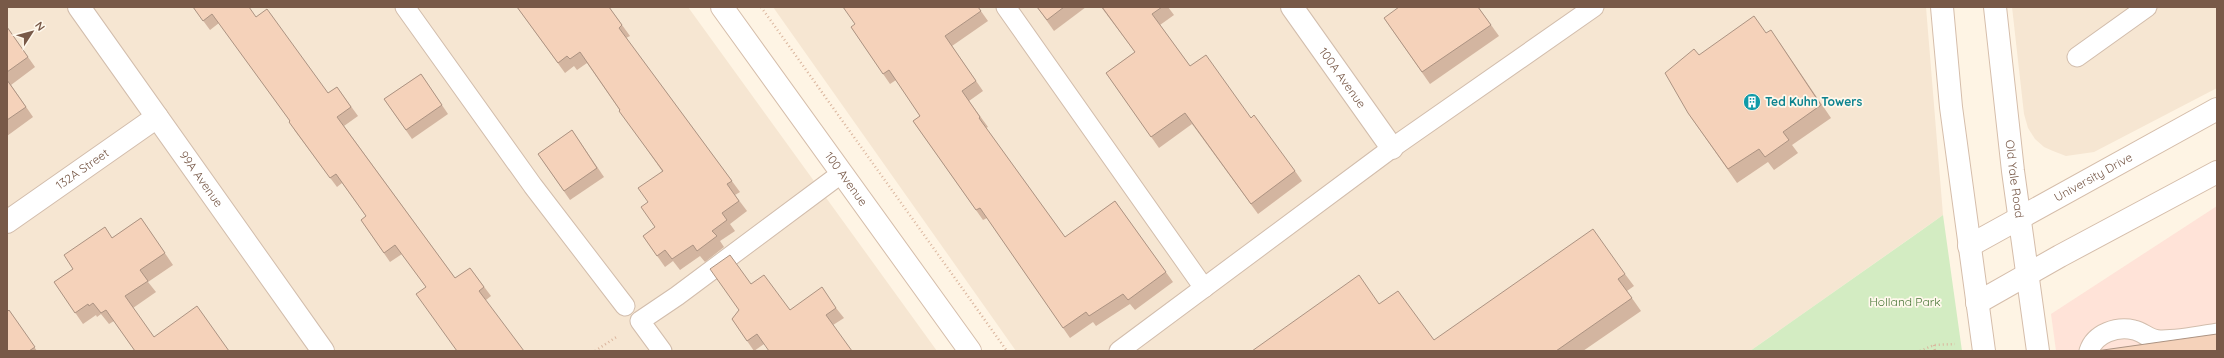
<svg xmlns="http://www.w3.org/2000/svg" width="2224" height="358" font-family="Quicksand,sans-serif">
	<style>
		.residential { fill: #f6e6d2 }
		.commercial { fill: #ffe3d8 }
		.green { fill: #d3ecc2 }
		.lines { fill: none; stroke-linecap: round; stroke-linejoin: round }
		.lane-casing { stroke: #d2bdac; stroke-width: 21 }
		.street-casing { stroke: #d2bdac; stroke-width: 24 }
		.secondary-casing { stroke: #d5bdaa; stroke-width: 24 }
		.path { stroke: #dab59d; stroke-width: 2.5; stroke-dasharray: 1 3; stroke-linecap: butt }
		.lane { stroke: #fff; stroke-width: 19 }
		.street { stroke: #fff; stroke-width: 22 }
		.secondary { stroke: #fff; stroke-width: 22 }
		.wall { fill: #d3b5a0 }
		.building { fill: #f5d2ba; stroke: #ac9382 }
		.labels { text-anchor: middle; stroke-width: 3.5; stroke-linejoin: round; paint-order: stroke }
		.street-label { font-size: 12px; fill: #785948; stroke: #fff8ec }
		.culture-label { font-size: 12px; font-weight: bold; fill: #0d838f; stroke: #fff8ec; text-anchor: start }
		.park-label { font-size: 12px; fill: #4e793c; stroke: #fff8ec }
	</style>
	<rect width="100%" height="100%" fill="#fef4e4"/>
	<g class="residential">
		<path d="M 7,7 L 688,7 L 937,351 L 7,351 Z"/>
		<path d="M 773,7 L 1926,7 L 1943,215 L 1750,351 L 1016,351 Z"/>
		<path d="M 2012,7 L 2217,7 L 2217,88 L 2094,152 L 2066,156 L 2053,151 L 2044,147 L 2035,139 L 2028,128 L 2024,114 Z"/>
	</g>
	<path class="commercial" d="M 2217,206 L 2217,351 L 2056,351 L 2051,314 Z"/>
	<path class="green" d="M 1943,215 L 1962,351 L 1750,351 L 1922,230 Z"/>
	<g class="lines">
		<defs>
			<g id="lane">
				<path d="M 405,7 L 533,186 L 625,306"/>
				<path d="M 1006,7 L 1204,288"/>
				<path d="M 2077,57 L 2147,7"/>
				<path d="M 662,351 L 640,321 L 677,296 L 842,173"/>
				<path d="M 1119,351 L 1392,148 L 1594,7"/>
				<path d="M 2089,351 C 2095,333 2117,326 2134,330 C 2144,332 2150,341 2162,340 C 2180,340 2199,336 2217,333"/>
			</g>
			<g id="street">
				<path id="s1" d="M 79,7 L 323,351"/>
				<path id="s2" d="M 1292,7 L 1392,148"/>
				<path id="s3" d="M 7,222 L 157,117"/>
			</g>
			<g id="secondary">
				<path id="s4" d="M 722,7 L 970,351"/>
				<path d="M 1942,7 L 1951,107 L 1984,351"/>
				<path id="s5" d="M 1995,7 L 2013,171 L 2038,351"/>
				<path id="s6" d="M 1969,246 L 2217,109"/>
				<path d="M 1977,303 L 2060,256 L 2217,172"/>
			</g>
		</defs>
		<use href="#lane" class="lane-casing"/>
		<use href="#street" class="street-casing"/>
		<use href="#secondary" class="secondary-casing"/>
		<g class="path">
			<path d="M 761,7 L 1007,351"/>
			<path d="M 1934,345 L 1935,351"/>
			<path d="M 595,351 L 618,336"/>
			<path d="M 1920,351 L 1934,345 L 1955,344"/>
		</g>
		<use href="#lane" class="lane"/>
		<use href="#street" class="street"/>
		<use href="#secondary" class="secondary"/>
	</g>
	<g class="wall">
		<path d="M 193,7 L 256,17 L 328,93 L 337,87 L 358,116 L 344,126 L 455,278 L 470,268 L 491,296 L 486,300 L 426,287 L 402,254 L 390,262 L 361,220 L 366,216 L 342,183 L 337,187 L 295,131 L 290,121 L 219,23 L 210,30 Z"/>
		<path d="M 517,7 L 609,7 L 630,36 L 626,38 L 740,192 L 735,195 L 747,211 L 730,224 L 735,231 L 720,241 L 724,247 L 705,262 L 700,256 L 680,270 L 673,261 L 665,267 L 643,236 L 655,227 L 648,202 L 662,171 L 587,63 L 577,70 L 574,66 L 565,73 Z"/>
		<path d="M 978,7 L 988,21 L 952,46 L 983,91 L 969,101 L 988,127 L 986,128 L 1065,237 L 1115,201 L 1173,282 L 1135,310 L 1130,304 L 1096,326 L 1093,322 L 1070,338 L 987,218 L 983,220 L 913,121 L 920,116 L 896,80 L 890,84 L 851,27 Z"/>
		<path d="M 1037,7 L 1086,7 L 1054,31 Z"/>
		<path d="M 1101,7 L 1168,7 L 1174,15 L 1160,25 L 1190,66 L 1251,118 L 1295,171 L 1302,181 L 1258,214 L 1192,124 L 1159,148 L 1106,73 L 1135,52 Z"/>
		<path d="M 1478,7 L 1499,36 L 1430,84 L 1384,18 Z"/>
		<path d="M 7,27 L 35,67 L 11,85 L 33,117 L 7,136 Z"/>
		<path d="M 1766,33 L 1780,43 L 1831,118 L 1792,145 L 1798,153 L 1774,170 L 1768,162 L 1737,183 L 1688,113 Z"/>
		<path d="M 421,74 L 448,114 L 412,139 L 384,99 Z"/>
		<path d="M 572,130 L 604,177 L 570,200 L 538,154 Z"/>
		<path d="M 141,218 L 173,265 L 148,282 L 156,292 L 133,308 L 135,351 L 114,321 L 109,324 L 101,314 L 97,317 L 96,315 L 83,324 L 54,282 L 73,269 L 112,238 Z"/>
		<path d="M 1625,274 L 1634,286 L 1627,291 L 1641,311 L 1583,351 L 1252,351 L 1380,304 L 1434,340 Z"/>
		<path d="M 751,284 L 790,310 L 836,308 L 844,318 L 833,325 L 764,344 L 754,351 L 732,319 L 739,310 Z"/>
		<path d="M 9,310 L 37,351 L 7,351 Z"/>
	</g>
	<g class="building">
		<path d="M 193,7 L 249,7 L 256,17 L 267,9 L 328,93 L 337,87 L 351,107 L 337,117 L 455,278 L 470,268 L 484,287 L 479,291 L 524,351 L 457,351 L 416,294 L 426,287 L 395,245 L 384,253 L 361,220 L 366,216 L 336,174 L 330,178 L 289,122 L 290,121 L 212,14 L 203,21 Z"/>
		<path d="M 517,7 L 609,7 L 622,25 L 619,28 L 732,181 L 727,184 L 739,201 L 722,213 L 727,220 L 712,231 L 717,236 L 697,251 L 693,245 L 672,259 L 665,250 L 657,256 L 643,236 L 655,227 L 641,207 L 648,202 L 638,188 L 663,171 L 619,111 L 620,110 L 580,52 L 570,59 L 567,56 L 558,63 Z"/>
		<path d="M 843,7 L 978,7 L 981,11 L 945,36 L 976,81 L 962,91 L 980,117 L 979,118 L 1065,237 L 1115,201 L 1166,272 L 1128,300 L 1123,294 L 1089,316 L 1086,312 L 1063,328 L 980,208 L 976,210 L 913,121 L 920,116 L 889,70 L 883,74 L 851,27 L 855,24 Z"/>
		<path d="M 1037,7 L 1064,7 L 1047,20 Z"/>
		<path d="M 1102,7 L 1162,7 L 1152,14 L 1190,66 L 1206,55 L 1251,118 L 1254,115 L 1295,171 L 1251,204 L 1185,113 L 1151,137 L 1106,73 L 1135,52 Z"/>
		<path d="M 1399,7 L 1478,7 L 1491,25 L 1422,72 L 1384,18 Z"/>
		<path d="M 1754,16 L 1766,33 L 1771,30 L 1821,105 L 1783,132 L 1789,140 L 1765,157 L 1759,149 L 1728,169 L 1688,113 L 1665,73 L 1694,49 L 1699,55 Z"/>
		<path d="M 7,27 L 28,57 L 7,72 Z"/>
		<path d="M 421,74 L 442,105 L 406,130 L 384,99 Z"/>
		<path d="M 7,80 L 26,107 L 7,120 Z"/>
		<path d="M 572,130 L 597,168 L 564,191 L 538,154 Z"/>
		<path d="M 141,218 L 165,253 L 140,270 L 148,281 L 125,296 L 154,337 L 197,306 L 229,351 L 135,351 L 106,310 L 101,313 L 93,303 L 89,306 L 88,304 L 75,313 L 54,282 L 73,269 L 64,255 L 105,227 L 112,238 Z"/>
		<path d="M 1593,229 L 1625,274 L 1618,279 L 1632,298 L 1556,351 L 1252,351 L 1359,275 L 1379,304 L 1398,291 L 1434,340 Z"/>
		<path d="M 730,255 L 751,284 L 764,275 L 790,310 L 822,287 L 836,308 L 826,315 L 852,351 L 769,351 L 757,334 L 747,341 L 732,319 L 739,310 L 710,269 Z"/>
		<path d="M 9,310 L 35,347 L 29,351 L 7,351 L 7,312 Z"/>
		<path d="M 2217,334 L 2217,351 L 2096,351 Z"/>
	</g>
	<defs>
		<symbol id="building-disc" viewBox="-11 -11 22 22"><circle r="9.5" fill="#0f9aa8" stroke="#fff8ec"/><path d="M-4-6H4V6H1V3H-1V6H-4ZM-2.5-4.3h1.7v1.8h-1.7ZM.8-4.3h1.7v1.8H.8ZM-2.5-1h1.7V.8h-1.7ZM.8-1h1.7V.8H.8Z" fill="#fff"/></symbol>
	</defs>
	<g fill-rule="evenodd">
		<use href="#building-disc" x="1742" y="92" width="20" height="20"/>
	</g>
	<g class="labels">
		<g class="street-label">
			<text dy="4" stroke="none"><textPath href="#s2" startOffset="87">100A Avenue</textPath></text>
			<text dy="4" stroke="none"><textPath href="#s3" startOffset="92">132A Street</textPath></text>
			<text dy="4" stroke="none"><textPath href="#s6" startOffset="142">University Drive</textPath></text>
			<text dy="4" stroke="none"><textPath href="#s1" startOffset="211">99A Avenue</textPath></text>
			<text dy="4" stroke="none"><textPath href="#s4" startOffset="212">100 Avenue</textPath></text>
			<text dy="4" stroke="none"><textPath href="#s5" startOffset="173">Old Yale Road</textPath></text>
		</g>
		<g class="culture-label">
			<text x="1765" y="106">Ted Kuhn Towers</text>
		</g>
		<g class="park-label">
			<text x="1905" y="306">Holland Park</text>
		</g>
	</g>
	<rect width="2224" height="358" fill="none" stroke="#785948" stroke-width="16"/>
	<g transform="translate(32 32) rotate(54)" stroke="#fff8ec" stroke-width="3" paint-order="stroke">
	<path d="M0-3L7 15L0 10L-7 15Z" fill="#785948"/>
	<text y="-6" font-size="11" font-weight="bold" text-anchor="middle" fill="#785948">N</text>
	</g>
</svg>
